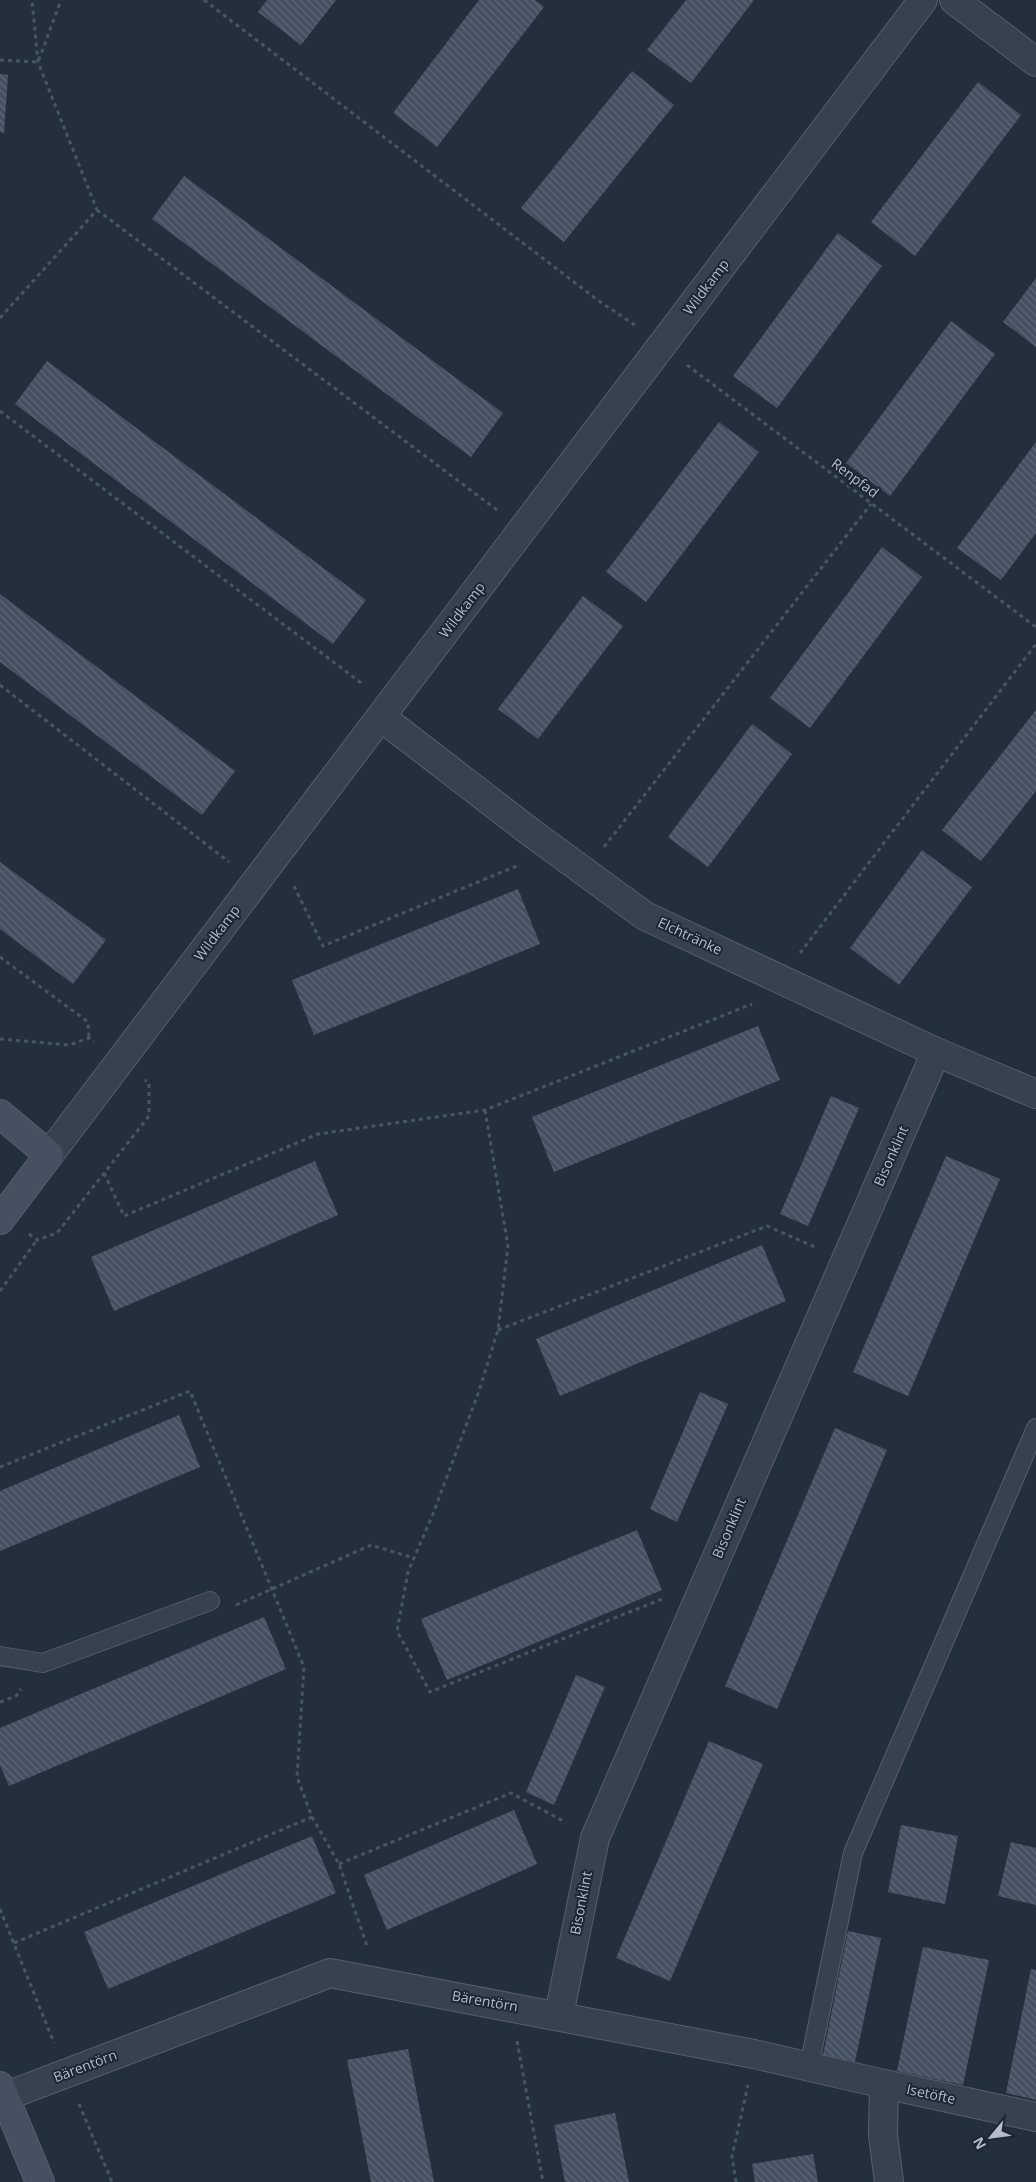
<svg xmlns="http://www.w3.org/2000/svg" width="1036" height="2182" font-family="'Open Sans',sans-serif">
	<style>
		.building { fill: url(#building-back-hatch) }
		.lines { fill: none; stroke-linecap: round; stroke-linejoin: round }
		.lane-casing { stroke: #565f6c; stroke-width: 20 }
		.street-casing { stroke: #565f6c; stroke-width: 30 }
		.secondary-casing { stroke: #565f6c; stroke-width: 30 }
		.path { stroke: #44595c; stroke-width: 3; stroke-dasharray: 4 4; stroke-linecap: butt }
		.lane { stroke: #38414e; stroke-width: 18 }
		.street { stroke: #38414e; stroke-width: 28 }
		.secondary { stroke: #465061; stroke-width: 28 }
		.labels { text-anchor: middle; stroke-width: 4; stroke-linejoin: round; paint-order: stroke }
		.street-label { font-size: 14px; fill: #b4bcc9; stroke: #1d2633 }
	</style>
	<defs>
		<pattern id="building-back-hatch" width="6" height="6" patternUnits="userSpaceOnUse" patternTransform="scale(1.25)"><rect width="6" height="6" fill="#455162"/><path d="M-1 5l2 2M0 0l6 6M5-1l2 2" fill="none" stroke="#5d6877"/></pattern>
	</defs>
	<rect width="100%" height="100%" fill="#242f3e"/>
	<g class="building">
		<path d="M 267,0 L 336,0 L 301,45 L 258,12 Z"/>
		<path d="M 479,0 L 535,0 L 544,7 L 437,147 L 393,113 Z"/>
		<path d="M 686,0 L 754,0 L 691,83 L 647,50 Z"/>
		<path d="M 632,71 L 674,105 L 564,242 L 521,208 Z"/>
		<path d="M 0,74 L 8,75 L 4,133 L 0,132 Z"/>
		<path d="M 978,82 L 1021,115 L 915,256 L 871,222 Z"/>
		<path d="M 184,176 L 503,413 L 471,457 L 152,219 Z"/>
		<path d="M 838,233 L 882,266 L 777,408 L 733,376 Z"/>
		<path d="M 1036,278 L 1036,347 L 1003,322 Z"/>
		<path d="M 951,321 L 995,354 L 890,496 L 846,463 Z"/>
		<path d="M 47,361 L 366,600 L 333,644 L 15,404 Z"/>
		<path d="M 719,422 L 759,452 L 646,602 L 606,572 Z"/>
		<path d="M 1036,442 L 1036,533 L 1001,580 L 957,548 Z"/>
		<path d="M 882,547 L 922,577 L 810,728 L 770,698 Z"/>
		<path d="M 0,594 L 235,771 L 202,815 L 0,662 Z"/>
		<path d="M 583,596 L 623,626 L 538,739 L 498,709 Z"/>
		<path d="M 1036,710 L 1036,791 L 981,861 L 942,830 Z"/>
		<path d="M 752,724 L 792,754 L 708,867 L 668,837 Z"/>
		<path d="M 922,850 L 972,887 L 899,985 L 850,948 Z"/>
		<path d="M 0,862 L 106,940 L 73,984 L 0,929 Z"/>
		<path d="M 518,889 L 540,944 L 314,1035 L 292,980 Z"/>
		<path d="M 758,1026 L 780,1080 L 554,1172 L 532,1117 Z"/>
		<path d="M 831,1096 L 859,1108 L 808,1226 L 780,1214 Z"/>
		<path d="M 946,1156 L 1000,1179 L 908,1396 L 853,1372 Z"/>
		<path d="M 315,1161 L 338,1215 L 114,1311 L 91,1257 Z"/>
		<path d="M 762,1245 L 786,1301 L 560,1396 L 536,1339 Z"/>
		<path d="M 700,1392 L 728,1404 L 677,1522 L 650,1509 Z"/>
		<path d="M 179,1415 L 200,1467 L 0,1551 L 0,1491 Z"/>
		<path d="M 835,1428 L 887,1450 L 777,1709 L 725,1686 Z"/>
		<path d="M 637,1530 L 662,1590 L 447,1680 L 421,1619 Z"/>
		<path d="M 264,1617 L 286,1669 L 9,1786 L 0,1765 L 0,1728 Z"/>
		<path d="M 576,1675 L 605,1687 L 554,1805 L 526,1792 Z"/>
		<path d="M 709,1741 L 763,1764 L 670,1981 L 616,1958 Z"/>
		<path d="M 514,1810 L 537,1864 L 387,1930 L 364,1875 Z"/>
		<path d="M 901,1825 L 958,1836 L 945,1904 L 888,1892 Z"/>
		<path d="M 312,1836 L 336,1893 L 108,1989 L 84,1932 Z"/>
		<path d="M 1011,1842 L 1036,1848 L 1036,1905 L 998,1896 Z"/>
		<path d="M 848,1931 L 881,1938 L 855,2062 L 823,2055 Z"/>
		<path d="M 923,1947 L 989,1960 L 963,2085 L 897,2071 Z"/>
		<path d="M 1031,1969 L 1036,1970 L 1036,2100 L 1006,2093 Z"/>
		<path d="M 408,2049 L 434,2182 L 371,2182 L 347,2060 Z"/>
		<path d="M 615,2113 L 629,2182 L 565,2182 L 554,2125 Z"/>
		<path d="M 813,2154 L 818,2182 L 755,2182 L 752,2164 Z"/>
	</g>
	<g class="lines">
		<defs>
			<g id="lane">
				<path d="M 0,1656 L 43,1663 L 210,1601"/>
				<path d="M 809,2067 L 853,1853 L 1036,1428"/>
			</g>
			<g id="street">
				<path d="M 954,0 L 1036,62"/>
				<path d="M 381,717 L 529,831 L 645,916 L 936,1052 L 1036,1094"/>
				<path d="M 49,1155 L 923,0"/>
				<path d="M 559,2015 L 595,1838 L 936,1052"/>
				<path d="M 884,2084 L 1036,2117"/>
				<path d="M 4,2097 L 330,1973 L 754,2054 L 884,2084 L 883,2135 L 889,2182"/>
			</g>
			<g id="secondary">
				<path d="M 0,1114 L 49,1155 L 0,1220"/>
				<path d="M 0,2086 L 40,2182"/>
			</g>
		</defs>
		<use href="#lane" class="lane-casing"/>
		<use href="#street" class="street-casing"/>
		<use href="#secondary" class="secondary-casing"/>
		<g class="path">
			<path d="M 204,0 L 599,301 L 636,326"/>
			<path d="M 0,60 L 38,62 L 61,0"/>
			<path d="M 97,210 L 497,510"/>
			<path d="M 0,318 L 97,210 L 38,62 L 32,0"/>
			<path d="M 687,365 L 1036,627"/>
			<path d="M 0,411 L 364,685"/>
			<path d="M 0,685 L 229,862"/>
			<path d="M 604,847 L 871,504"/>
			<path d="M 294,886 L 323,946 L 519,865"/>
			<path d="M 800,953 L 1036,644"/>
			<path d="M 0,957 L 88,1022 L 89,1038"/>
			<path d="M 0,1039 L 69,1045 L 89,1038 L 94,1042"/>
			<path d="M 485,1110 L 508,1246 L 498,1330 L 479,1391 L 433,1514 L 408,1572 L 397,1631 L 430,1692 L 662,1599"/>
			<path d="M 104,1173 L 124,1216 L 318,1134 L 485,1110 L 752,1004"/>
			<path d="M 29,1234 L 37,1240 L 57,1233 L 149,1116 L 149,1083 L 145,1080"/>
			<path d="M 0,1291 L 37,1240"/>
			<path d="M 498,1330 L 767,1226 L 815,1247"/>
			<path d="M 0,1467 L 190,1391 L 304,1667 L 297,1777 L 312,1817 L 339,1864 L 367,1946"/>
			<path d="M 236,1605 L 371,1545 L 414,1558"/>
			<path d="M 0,1702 L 16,1696 L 21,1689"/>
			<path d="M 339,1864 L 511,1793 L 565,1822"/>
			<path d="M 0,1909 L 54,2043"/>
			<path d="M 14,1943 L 312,1817"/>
			<path d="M 517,2041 L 543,2182"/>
			<path d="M 79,2104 L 112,2182"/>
			<path d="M 736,2182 L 732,2156 L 748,2085"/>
		</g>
		<use href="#lane" class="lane"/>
		<use href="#street" class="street"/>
		<use href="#secondary" class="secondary"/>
	</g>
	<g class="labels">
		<g class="street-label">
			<text transform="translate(706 287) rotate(-53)" y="5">Wildkamp</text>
			<text transform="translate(855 478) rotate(37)" y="5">Renpfad</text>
			<text transform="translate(462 610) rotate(-53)" y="5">Wildkamp</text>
			<text transform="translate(217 933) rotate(-53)" y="5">Wildkamp</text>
			<text transform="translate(690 936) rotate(25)" y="5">Elchtränke</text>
			<text transform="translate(891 1156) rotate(-66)" y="5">Bisonklint</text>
			<text transform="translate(729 1528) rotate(-67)" y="5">Bisonklint</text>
			<text transform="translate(581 1903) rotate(-79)" y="5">Bisonklint</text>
			<text transform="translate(485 2001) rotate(10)" y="5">Bärentörn</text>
			<text transform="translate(85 2066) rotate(-21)" y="5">Bärentörn</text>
			<text transform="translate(931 2094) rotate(12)" y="5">Isetöfte</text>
		</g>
	</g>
	<g transform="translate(991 2137) rotate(241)" stroke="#1d2633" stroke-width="4" paint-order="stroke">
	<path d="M0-4L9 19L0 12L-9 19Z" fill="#b4bcc9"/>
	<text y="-8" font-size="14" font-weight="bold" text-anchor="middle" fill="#b4bcc9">N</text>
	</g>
</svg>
